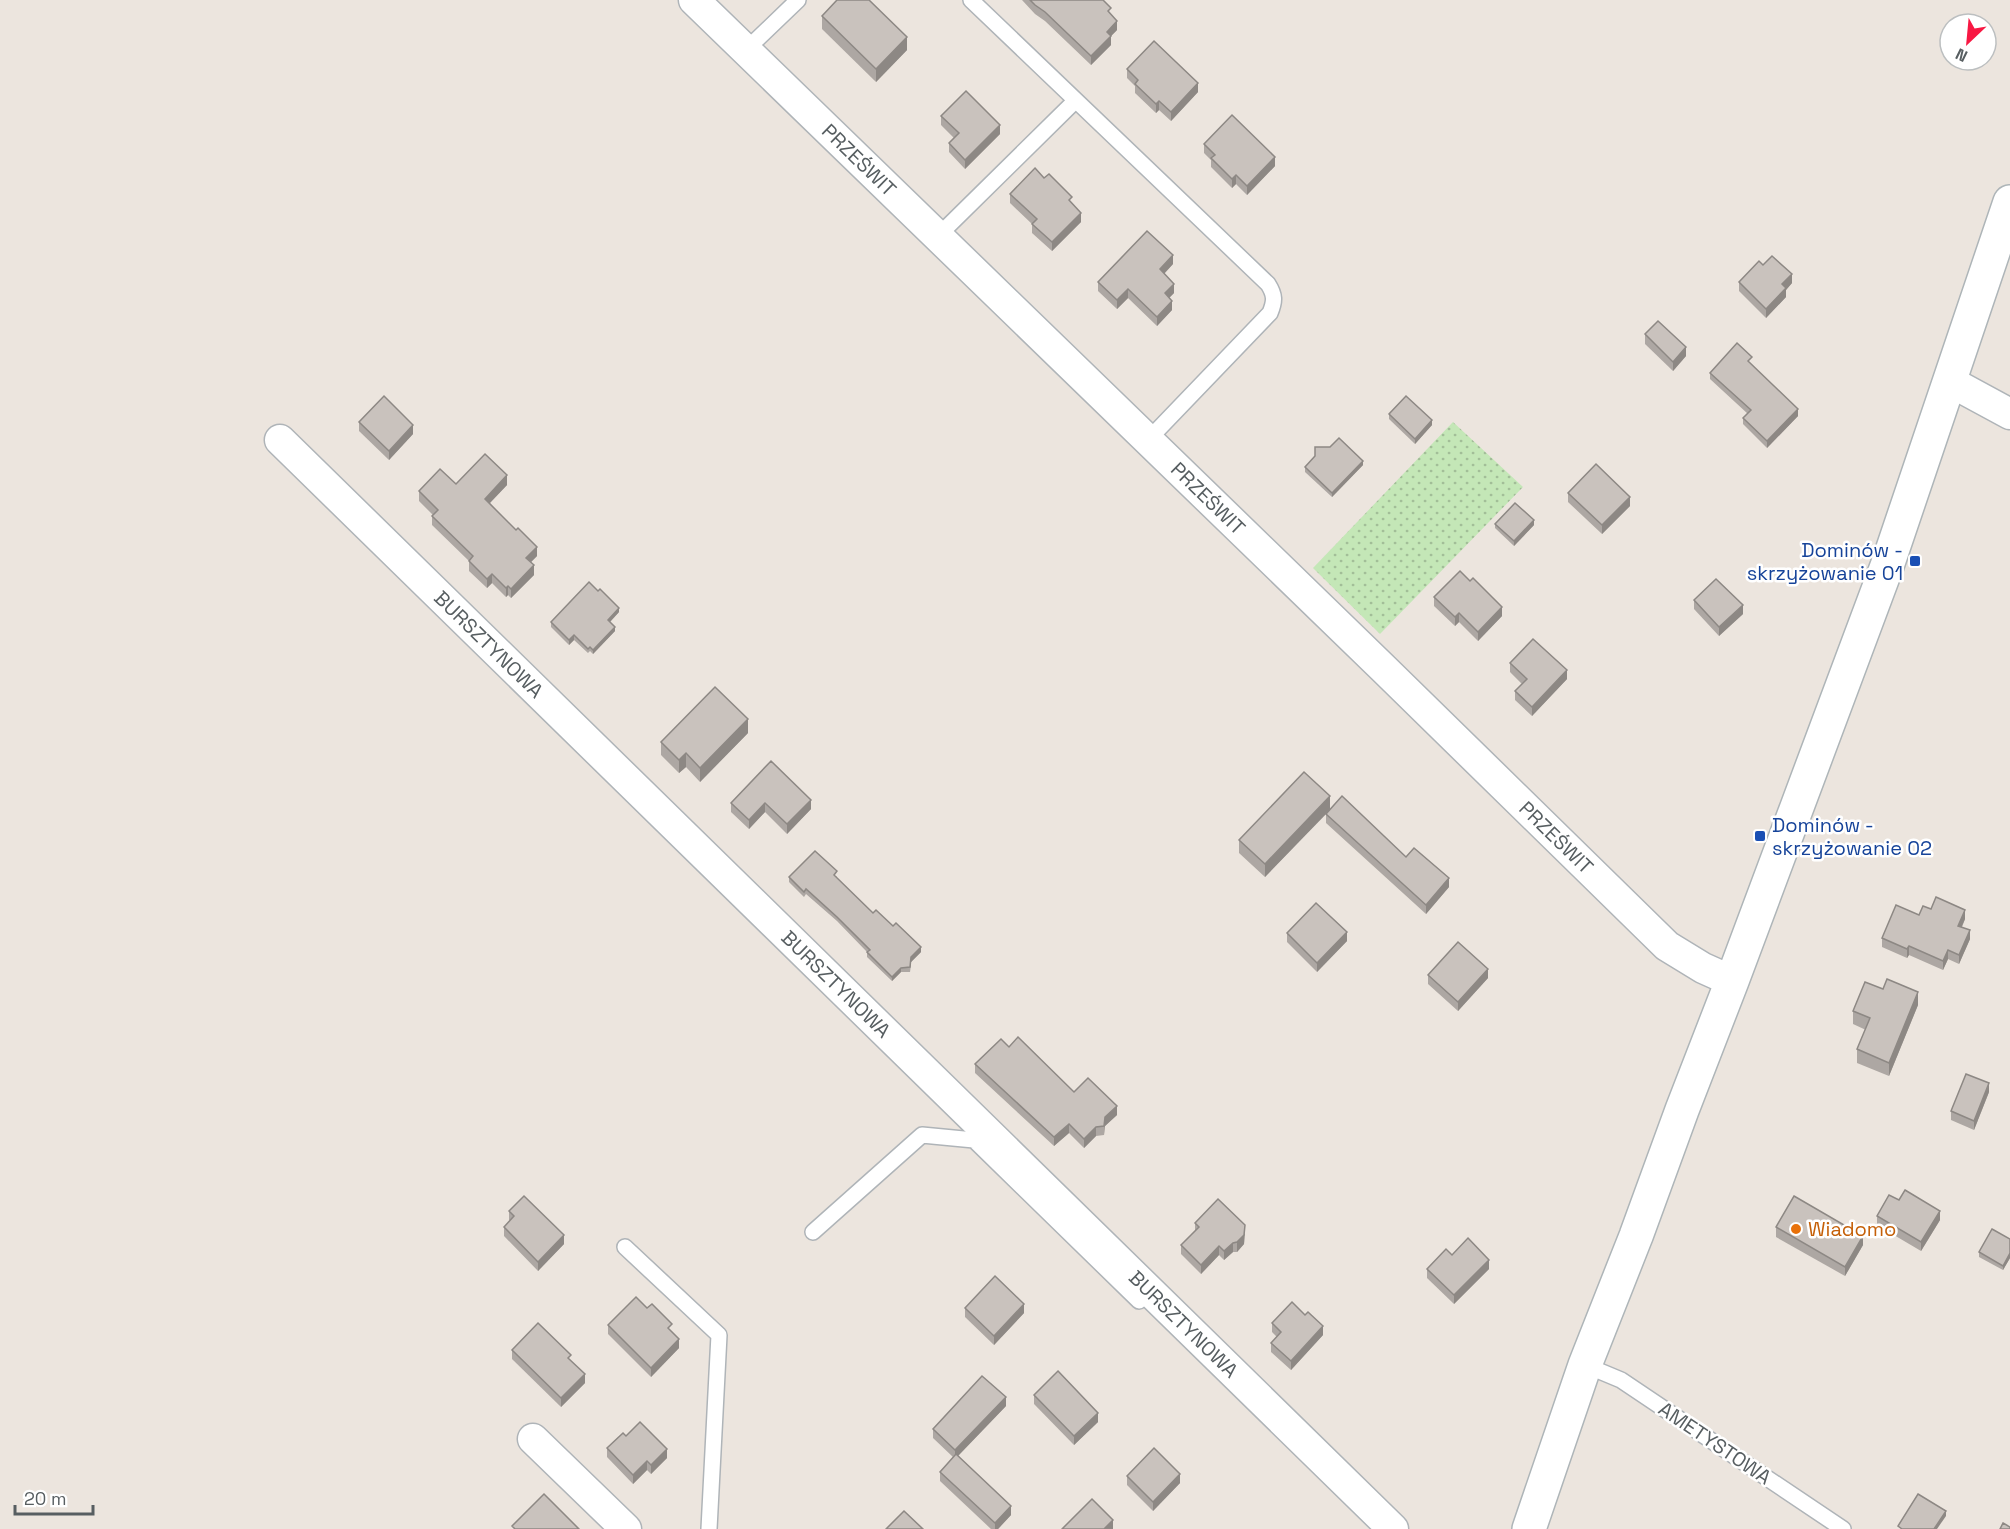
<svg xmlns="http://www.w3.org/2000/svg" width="2010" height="1529" font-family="'Space Grotesk',sans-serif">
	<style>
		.green { fill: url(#green-dots) }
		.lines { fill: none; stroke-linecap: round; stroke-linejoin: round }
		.lane-casing { stroke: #afb4b8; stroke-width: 18 }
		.street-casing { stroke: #afb4b8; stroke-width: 33 }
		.secondary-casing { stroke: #aeb5b8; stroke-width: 36 }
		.lane { stroke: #fff; stroke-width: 15 }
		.street { stroke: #fff; stroke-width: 30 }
		.secondary { stroke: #fff; stroke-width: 33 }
		.wall { fill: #ada7a3 }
		.shaded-wall { fill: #8d8884 }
		.building { fill: #c9c2bd; stroke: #8d8884; stroke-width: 1.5 }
		.transit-dot { fill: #1a4fb4; stroke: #fff; stroke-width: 2 }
		.food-dot { fill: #e8710a; stroke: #fff; stroke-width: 2 }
		.labels { text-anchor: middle; stroke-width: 5; stroke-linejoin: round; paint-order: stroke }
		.street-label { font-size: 20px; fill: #575e61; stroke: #fff }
		.transit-label { font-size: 20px; fill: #164399; stroke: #fff; text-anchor: end }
		.food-label { font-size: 20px; fill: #c56008; stroke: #fff; text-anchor: start }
	</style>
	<defs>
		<pattern id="green-dots" width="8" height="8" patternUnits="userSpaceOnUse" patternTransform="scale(1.5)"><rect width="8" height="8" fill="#c4e7b7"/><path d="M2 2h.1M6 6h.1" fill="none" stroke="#a2be98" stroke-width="1.8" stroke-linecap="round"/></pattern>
	</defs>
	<rect width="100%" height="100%" fill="#ece5de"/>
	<path class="green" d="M 1453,422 L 1523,487 L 1380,634 L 1313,568 Z"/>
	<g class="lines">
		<defs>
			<g id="lane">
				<path d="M 971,0 L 1268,284 C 1275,295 1275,301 1270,313 L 1148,440"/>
				<path d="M 746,50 L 798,0"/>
				<path d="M 938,236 L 1075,101"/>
				<path d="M 813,1232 L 922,1135 L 974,1140 L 1139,1301"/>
				<path d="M 625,1247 L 719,1335 L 709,1529"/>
				<path d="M 1585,1365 L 1621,1380 L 1843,1529"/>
			</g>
			<g id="street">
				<path id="s1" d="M 694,0 L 1383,668 L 1667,946 L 1703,968 L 1732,981"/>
				<path d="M 1949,381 L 2010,414"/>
				<path id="s2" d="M 280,440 L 1393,1529"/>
				<path d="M 533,1439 L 626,1529"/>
			</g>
			<path id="secondary" d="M 1529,1529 L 1585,1365 L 1636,1236 L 1682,1110 L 1732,981 L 1887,566 L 2010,202"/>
		</defs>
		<use href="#lane" class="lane-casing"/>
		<use href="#street" class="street-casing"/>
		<use href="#secondary" class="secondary-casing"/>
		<use href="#lane" class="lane"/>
		<use href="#street" class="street"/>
		<use href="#secondary" class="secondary"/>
	</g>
	<g class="wall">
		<path d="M 1022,0 L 1103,0 L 1111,15 L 1117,30 L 1111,36 L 1111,45 L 1091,65 L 1045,21 L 1035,14 Z"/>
		<path d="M 822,16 L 907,50 L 876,82 L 822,29 Z"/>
		<path d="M 1127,69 L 1198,92 L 1171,121 L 1159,110 L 1156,113 L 1135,93 L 1135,86 L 1127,78 Z"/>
		<path d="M 941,116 L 1000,134 L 965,169 L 949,152 L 949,143 L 954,138 L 941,125 Z"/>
		<path d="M 1204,144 L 1275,166 L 1247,195 L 1236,184 L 1232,188 L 1211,167 L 1211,160 L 1204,153 Z"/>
		<path d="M 1010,194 L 1072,204 L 1081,222 L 1052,251 L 1032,233 L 1032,224 L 1010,203 Z"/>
		<path d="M 1173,264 L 1164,274 L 1174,293 L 1169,298 L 1172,310 L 1157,326 L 1128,298 L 1117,309 L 1098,291 L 1098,282 Z"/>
		<path d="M 1763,265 L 1792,283 L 1786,290 L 1786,297 L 1766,318 L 1739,291 L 1739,282 Z"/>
		<path d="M 1645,334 L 1686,356 L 1673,371 L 1645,344 Z"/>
		<path d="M 1751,364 L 1798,416 L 1767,448 L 1743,424 L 1743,418 L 1748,414 L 1710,379 L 1710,373 Z"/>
		<path d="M 1389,414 L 1432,425 L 1415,444 L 1389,419 Z"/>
		<path d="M 359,422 L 413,434 L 389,460 L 359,431 Z"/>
		<path d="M 1363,465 L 1332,497 L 1305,472 L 1305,467 Z"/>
		<path d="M 456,484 L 507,485 L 490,503 L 537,556 L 531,562 L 534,575 L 511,598 L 508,595 L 506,597 L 492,583 L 487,588 L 469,571 L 469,561 L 432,525 L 432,516 L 433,515 L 419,501 L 419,491 Z"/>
		<path d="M 1568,493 L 1630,506 L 1602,534 L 1568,502 Z"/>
		<path d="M 1495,524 L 1534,525 L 1514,546 L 1495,528 Z"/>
		<path d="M 1434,597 L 1502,616 L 1478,641 L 1459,622 L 1455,626 L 1434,606 Z"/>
		<path d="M 1694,600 L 1743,614 L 1719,636 L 1694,609 Z"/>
		<path d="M 619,612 L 610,622 L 615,631 L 593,654 L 590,651 L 588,653 L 574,640 L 569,645 L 551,627 L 551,622 Z"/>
		<path d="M 1510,663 L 1567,679 L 1532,716 L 1515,700 L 1515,691 L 1522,684 L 1510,672 Z"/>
		<path d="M 748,733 L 700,782 L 686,767 L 679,773 L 661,755 L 661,742 Z"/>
		<path d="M 771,761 L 811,809 L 787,834 L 765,812 L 749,829 L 731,812 L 731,803 Z"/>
		<path d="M 1330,810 L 1406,857 L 1449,887 L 1426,914 L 1326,823 L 1326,814 L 1327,812 L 1265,877 L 1239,853 L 1239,840 Z"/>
		<path d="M 837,876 L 836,877 L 873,913 L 893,926 L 921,952 L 911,962 L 910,972 L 901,972 L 892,981 L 867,957 L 867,952 L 837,921 L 806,894 L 804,897 L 789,882 L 789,877 Z"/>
		<path d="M 1931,909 L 1965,919 L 1962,927 L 1970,939 L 1959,964 L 1948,959 L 1943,970 L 1909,955 L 1907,958 L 1882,947 L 1882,938 Z"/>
		<path d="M 1287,933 L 1347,941 L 1317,972 L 1287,942 Z"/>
		<path d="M 1428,975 L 1488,978 L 1458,1011 L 1428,984 Z"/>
		<path d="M 1918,1005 L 1889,1076 L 1857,1063 L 1857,1049 L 1866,1030 L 1853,1024 L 1853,1011 Z"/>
		<path d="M 1009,1047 L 1074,1092 L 1117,1115 L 1105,1126 L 1104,1135 L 1096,1136 L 1084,1148 L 1069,1133 L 1054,1146 L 975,1073 L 975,1064 Z"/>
		<path d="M 1989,1092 L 1974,1130 L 1951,1120 L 1951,1111 Z"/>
		<path d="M 1899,1200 L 1940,1220 L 1921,1251 L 1877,1225 L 1877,1216 Z"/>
		<path d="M 509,1211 L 564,1244 L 538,1271 L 504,1236 L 504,1227 L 510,1221 L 509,1220 Z"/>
		<path d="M 1195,1223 L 1245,1234 L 1244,1244 L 1237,1252 L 1233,1252 L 1224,1260 L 1219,1255 L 1201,1274 L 1181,1254 L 1181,1245 L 1195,1231 Z"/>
		<path d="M 1776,1227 L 1863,1245 L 1845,1276 L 1776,1237 Z"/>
		<path d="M 2010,1239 L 2010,1258 L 2003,1270 L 1979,1257 L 1979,1252 Z"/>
		<path d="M 1427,1269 L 1489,1269 L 1454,1304 L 1427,1278 Z"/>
		<path d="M 965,1308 L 1024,1313 L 994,1345 L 965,1317 Z"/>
		<path d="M 1272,1323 L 1323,1335 L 1291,1370 L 1271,1352 L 1271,1343 L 1277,1337 L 1272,1332 Z"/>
		<path d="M 608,1325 L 672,1332 L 679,1348 L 651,1377 L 608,1334 Z"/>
		<path d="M 512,1350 L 571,1361 L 585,1383 L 561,1407 L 512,1359 Z"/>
		<path d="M 1034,1395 L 1098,1422 L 1074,1445 L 1034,1404 Z"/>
		<path d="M 1006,1406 L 958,1456 L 1011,1515 L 998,1529 L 991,1529 L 940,1481 L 940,1472 L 953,1457 L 933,1438 L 933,1429 Z"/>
		<path d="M 626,1436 L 667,1458 L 651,1474 L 647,1470 L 633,1484 L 607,1457 L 607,1448 Z"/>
		<path d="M 1127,1476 L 1180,1483 L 1153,1511 L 1127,1485 Z"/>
	</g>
	<g class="shaded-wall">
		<path d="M 1117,21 L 1117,30 L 1111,36 L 1111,45 L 1091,65 L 1091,56 L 1107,32 Z"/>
		<path d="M 907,37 L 907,50 L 876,82 L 876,69 Z"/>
		<path d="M 1198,83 L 1198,92 L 1171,121 L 1171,112 Z"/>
		<path d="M 1159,101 L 1159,110 L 1156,113 L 1156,104 Z"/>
		<path d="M 1000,125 L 1000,134 L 965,169 L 965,160 Z"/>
		<path d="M 1275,157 L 1275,166 L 1247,195 L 1247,186 Z"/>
		<path d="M 1236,175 L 1236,184 L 1232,188 L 1232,179 Z"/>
		<path d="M 1081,213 L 1081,222 L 1052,251 L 1052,242 Z"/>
		<path d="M 1173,255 L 1173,264 L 1160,278 L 1160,269 Z"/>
		<path d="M 1792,274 L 1792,283 L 1786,290 L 1786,297 L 1766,318 L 1766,309 L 1782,284 Z"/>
		<path d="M 1174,284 L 1174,293 L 1165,302 L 1165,293 Z"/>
		<path d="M 1128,289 L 1128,298 L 1117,309 L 1117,300 Z"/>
		<path d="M 1172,301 L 1172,310 L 1157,326 L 1157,317 Z"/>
		<path d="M 1686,347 L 1686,356 L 1673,371 L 1673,362 Z"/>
		<path d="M 1798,409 L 1798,416 L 1767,448 L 1767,441 Z"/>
		<path d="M 1432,420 L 1432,425 L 1415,444 L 1415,439 Z"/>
		<path d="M 413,425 L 413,434 L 389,460 L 389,451 Z"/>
		<path d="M 1363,461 L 1363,465 L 1332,497 L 1332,493 Z"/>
		<path d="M 507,475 L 507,485 L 485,508 L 485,499 Z"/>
		<path d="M 1630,497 L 1630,506 L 1602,534 L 1602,525 Z"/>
		<path d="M 1534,520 L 1534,525 L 1514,546 L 1514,541 Z"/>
		<path d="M 537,547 L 537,556 L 526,567 L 526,558 Z"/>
		<path d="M 534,565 L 534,575 L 511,598 L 511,589 Z"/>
		<path d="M 492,574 L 492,583 L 487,588 L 487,579 Z"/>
		<path d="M 508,586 L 508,595 L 506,597 L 506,588 Z"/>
		<path d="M 1743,605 L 1743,614 L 1719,636 L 1719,627 Z"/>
		<path d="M 1502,607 L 1502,616 L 1478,641 L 1478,632 Z"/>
		<path d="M 619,608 L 619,612 L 608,624 L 608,620 Z"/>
		<path d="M 1459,613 L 1459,622 L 1455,626 L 1455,617 Z"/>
		<path d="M 615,627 L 615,631 L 593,654 L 593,650 Z"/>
		<path d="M 574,635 L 574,640 L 569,645 L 569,640 Z"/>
		<path d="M 1567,670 L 1567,679 L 1532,716 L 1532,707 Z"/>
		<path d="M 748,719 L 748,733 L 700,782 L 700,768 Z"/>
		<path d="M 686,753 L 686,767 L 679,773 L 679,760 Z"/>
		<path d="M 1330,796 L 1330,810 L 1265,877 L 1265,864 Z"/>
		<path d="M 811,800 L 811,809 L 787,834 L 787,824 Z"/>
		<path d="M 765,803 L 765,812 L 749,829 L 749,820 Z"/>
		<path d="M 1449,878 L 1449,887 L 1426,914 L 1426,905 Z"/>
		<path d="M 1965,910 L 1965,919 L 1958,935 L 1958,926 Z"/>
		<path d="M 1970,930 L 1970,939 L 1959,964 L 1959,955 Z"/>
		<path d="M 1347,932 L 1347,941 L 1317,972 L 1317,963 Z"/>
		<path d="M 1909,946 L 1909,955 L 1907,958 L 1907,949 Z"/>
		<path d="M 921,947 L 921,952 L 911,962 L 910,972 L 911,957 Z"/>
		<path d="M 1948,950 L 1948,959 L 1943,970 L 1943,961 Z"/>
		<path d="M 901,968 L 901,972 L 892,981 L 892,977 Z"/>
		<path d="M 1488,969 L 1488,978 L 1458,1011 L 1458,1002 Z"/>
		<path d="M 1918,992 L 1918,1005 L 1889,1076 L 1889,1063 Z"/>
		<path d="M 1989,1083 L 1989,1092 L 1974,1130 L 1974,1121 Z"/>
		<path d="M 1117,1106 L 1117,1115 L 1105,1126 L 1104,1135 L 1105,1117 Z"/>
		<path d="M 1069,1124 L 1069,1133 L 1054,1146 L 1054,1137 Z"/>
		<path d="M 1096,1127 L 1096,1136 L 1084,1148 L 1084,1139 Z"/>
		<path d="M 1940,1211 L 1940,1220 L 1921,1251 L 1921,1242 Z"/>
		<path d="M 1245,1225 L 1244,1244 L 1237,1252 L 1237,1242 Z"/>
		<path d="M 564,1235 L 564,1244 L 538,1271 L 538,1262 Z"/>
		<path d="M 1863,1236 L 1863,1245 L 1845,1276 L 1845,1267 Z"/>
		<path d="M 1233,1243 L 1233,1252 L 1224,1260 L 1224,1251 Z"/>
		<path d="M 1219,1246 L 1219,1255 L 1201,1274 L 1201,1265 Z"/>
		<path d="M 2010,1253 L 2010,1258 L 2003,1270 L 2003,1266 Z"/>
		<path d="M 1489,1260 L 1489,1269 L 1454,1304 L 1454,1295 Z"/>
		<path d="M 1024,1304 L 1024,1313 L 994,1345 L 994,1336 Z"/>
		<path d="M 1323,1326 L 1323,1335 L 1291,1370 L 1291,1361 Z"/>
		<path d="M 679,1339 L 679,1348 L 651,1377 L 651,1368 Z"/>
		<path d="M 585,1374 L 585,1383 L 561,1407 L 561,1398 Z"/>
		<path d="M 1006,1397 L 1006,1406 L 955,1459 L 955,1450 Z"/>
		<path d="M 1098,1413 L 1098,1422 L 1074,1445 L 1074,1436 Z"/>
		<path d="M 667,1449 L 667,1458 L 651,1474 L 651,1465 Z"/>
		<path d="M 647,1461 L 647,1470 L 633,1484 L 633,1475 Z"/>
		<path d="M 1180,1474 L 1180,1483 L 1153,1511 L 1153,1502 Z"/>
		<path d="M 1011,1506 L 1011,1515 L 998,1529 L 995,1529 L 995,1523 Z"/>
		<path d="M 1946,1511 L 1946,1516 L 1937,1529 L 1934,1529 Z"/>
		<path d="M 1113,1520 L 1113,1529 L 1104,1529 Z"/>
	</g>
	<g class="building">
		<path d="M 837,0 L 869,0 L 907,37 L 876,69 L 822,16 Z"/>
		<path d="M 1030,0 L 1103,0 L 1111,8 L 1108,11 L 1117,21 L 1107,32 L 1111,36 L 1091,56 L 1045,12 L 1035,5 Z"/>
		<path d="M 1154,41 L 1198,83 L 1171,112 L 1159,101 L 1156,104 L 1135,84 L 1138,80 L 1127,69 Z"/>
		<path d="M 966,91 L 1000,125 L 965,160 L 949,143 L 959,133 L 941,116 Z"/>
		<path d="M 1232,115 L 1275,157 L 1247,186 L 1236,175 L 1232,179 L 1211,158 L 1215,155 L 1204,144 Z"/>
		<path d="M 1035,168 L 1044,178 L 1049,174 L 1072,197 L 1069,200 L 1081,213 L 1052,242 L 1032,224 L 1037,219 L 1010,194 Z"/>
		<path d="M 1147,231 L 1173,255 L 1160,269 L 1174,284 L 1165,293 L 1172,301 L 1157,317 L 1128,289 L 1117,300 L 1098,282 Z"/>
		<path d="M 1772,256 L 1792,274 L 1782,284 L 1786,288 L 1766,309 L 1739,282 L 1759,261 L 1763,265 Z"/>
		<path d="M 1658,321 L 1686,347 L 1673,362 L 1645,334 Z"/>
		<path d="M 1737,343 L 1752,357 L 1748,361 L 1798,409 L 1767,441 L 1743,418 L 1751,410 L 1710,373 Z"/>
		<path d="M 384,396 L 413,425 L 389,451 L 359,422 Z"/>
		<path d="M 1406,396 L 1432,420 L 1415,439 L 1389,414 Z"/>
		<path d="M 1339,438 L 1363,461 L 1332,493 L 1305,467 L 1315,456 L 1315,447 L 1330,447 Z"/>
		<path d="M 485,454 L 507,475 L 485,499 L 516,530 L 518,528 L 537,547 L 526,558 L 534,565 L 511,589 L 508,586 L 506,588 L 492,574 L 487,579 L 469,561 L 473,556 L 432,516 L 438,510 L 419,491 L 440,469 L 456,484 Z"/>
		<path d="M 1596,464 L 1630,497 L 1602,525 L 1568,493 Z"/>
		<path d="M 1515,503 L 1534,520 L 1514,541 L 1495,524 Z"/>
		<path d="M 1460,571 L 1470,581 L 1473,578 L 1502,607 L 1478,632 L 1459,613 L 1455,617 L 1434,597 Z"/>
		<path d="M 1716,579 L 1743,605 L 1719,627 L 1694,600 Z"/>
		<path d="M 589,582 L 598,591 L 600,589 L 619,608 L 608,620 L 615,627 L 593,650 L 590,647 L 588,649 L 574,635 L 569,640 L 551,622 Z"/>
		<path d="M 1533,639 L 1567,670 L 1532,707 L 1515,691 L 1527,679 L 1510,663 Z"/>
		<path d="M 715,687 L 748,719 L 700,768 L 686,753 L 679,760 L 661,742 Z"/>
		<path d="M 771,761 L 811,800 L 787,824 L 765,803 L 749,820 L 731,803 Z"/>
		<path d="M 1304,772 L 1330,796 L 1265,864 L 1239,840 Z"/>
		<path d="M 1342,796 L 1406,857 L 1414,848 L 1449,878 L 1426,905 L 1326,814 Z"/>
		<path d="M 815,851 L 837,871 L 834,875 L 873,913 L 876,910 L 893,926 L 896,923 L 921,947 L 911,957 L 910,967 L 901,968 L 892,977 L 867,952 L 870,950 L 837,917 L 806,889 L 804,892 L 789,877 Z"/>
		<path d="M 1936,897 L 1965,910 L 1958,926 L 1970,930 L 1959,955 L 1948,950 L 1943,961 L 1909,946 L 1907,949 L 1882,938 L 1896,905 L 1919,915 L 1923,906 L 1931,909 Z"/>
		<path d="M 1316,903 L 1347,932 L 1317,963 L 1287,933 Z"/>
		<path d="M 1458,942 L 1488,969 L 1458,1002 L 1428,975 Z"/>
		<path d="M 1887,979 L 1918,992 L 1889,1063 L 1857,1049 L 1870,1018 L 1853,1011 L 1865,982 L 1883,989 Z"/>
		<path d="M 1018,1037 L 1074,1092 L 1088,1078 L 1117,1106 L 1105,1117 L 1104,1126 L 1096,1127 L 1084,1139 L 1069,1124 L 1054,1137 L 975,1064 L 1001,1039 L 1009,1047 Z"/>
		<path d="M 1966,1074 L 1989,1083 L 1974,1121 L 1951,1111 Z"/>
		<path d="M 1905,1190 L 1940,1211 L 1921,1242 L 1877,1216 L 1889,1195 L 1899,1200 Z"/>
		<path d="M 524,1196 L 564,1235 L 538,1262 L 504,1227 L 514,1216 L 509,1211 Z"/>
		<path d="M 1794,1196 L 1863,1236 L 1845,1267 L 1776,1227 Z"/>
		<path d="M 1218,1199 L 1245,1225 L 1244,1235 L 1237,1242 L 1233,1243 L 1224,1251 L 1219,1246 L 1201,1265 L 1181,1245 L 1199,1227 L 1195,1223 Z"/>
		<path d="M 1992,1229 L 2010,1239 L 2010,1253 L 2003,1266 L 1979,1252 Z"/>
		<path d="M 1468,1238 L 1489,1260 L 1454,1295 L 1427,1269 L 1446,1249 L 1452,1255 Z"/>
		<path d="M 995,1276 L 1024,1304 L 994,1336 L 965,1308 Z"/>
		<path d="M 636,1297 L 647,1308 L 652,1304 L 672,1324 L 668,1328 L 679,1339 L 651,1368 L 608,1325 Z"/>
		<path d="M 1292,1302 L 1305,1315 L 1308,1312 L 1323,1326 L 1291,1361 L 1271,1343 L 1281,1332 L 1272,1323 Z"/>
		<path d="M 538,1323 L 571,1355 L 568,1358 L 585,1374 L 561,1398 L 512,1350 Z"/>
		<path d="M 1058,1371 L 1098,1413 L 1074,1436 L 1034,1395 Z"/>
		<path d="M 982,1376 L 1006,1397 L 955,1450 L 933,1429 Z"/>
		<path d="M 640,1422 L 667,1449 L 651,1465 L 647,1461 L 633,1475 L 607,1448 L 623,1433 L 626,1436 Z"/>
		<path d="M 1154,1448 L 1180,1474 L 1153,1502 L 1127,1476 Z"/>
		<path d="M 956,1454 L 1011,1506 L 995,1523 L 940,1472 Z"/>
		<path d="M 544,1494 L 579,1529 L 515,1529 L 512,1526 Z"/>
		<path d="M 1918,1494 L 1946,1511 L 1934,1529 L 1902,1529 L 1898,1526 Z"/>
		<path d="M 1092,1499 L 1113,1520 L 1104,1529 L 1062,1529 Z"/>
		<path d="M 904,1511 L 923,1529 L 886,1529 Z"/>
		<path d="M 2003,1523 L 2010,1527 L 2010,1529 L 2000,1529 Z"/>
	</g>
	<g class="transit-dot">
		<rect x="1909" y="555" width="12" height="12" rx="3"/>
		<rect x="1754" y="830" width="12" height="12" rx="3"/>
	</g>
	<circle class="food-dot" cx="1796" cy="1229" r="6"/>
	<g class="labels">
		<g class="street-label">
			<text dy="7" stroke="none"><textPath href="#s1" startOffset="230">PRZEŚWIT</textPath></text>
			<text dy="7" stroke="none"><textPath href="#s1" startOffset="716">PRZEŚWIT</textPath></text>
			<text dy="7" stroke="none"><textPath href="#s2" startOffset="292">BURSZTYNOWA</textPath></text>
			<text dy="7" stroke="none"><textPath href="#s1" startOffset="1202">PRZEŚWIT</textPath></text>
			<text dy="7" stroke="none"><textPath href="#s2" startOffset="778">BURSZTYNOWA</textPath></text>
			<text dy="7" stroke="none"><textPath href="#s2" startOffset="1264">BURSZTYNOWA</textPath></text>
			<text transform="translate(1715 1443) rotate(34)" y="7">AMETYSTOWA</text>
		</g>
		<g class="transit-label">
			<text x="1903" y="557">Dominów -<tspan x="1903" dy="23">skrzyżowanie 01</tspan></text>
			<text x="1772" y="832" text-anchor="start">Dominów -<tspan x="1772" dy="23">skrzyżowanie 02</tspan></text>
		</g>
		<g class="food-label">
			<text x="1808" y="1236">Wiadomo</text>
		</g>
	</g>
	<g transform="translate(1968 42) rotate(206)"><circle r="28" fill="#ffffff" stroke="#bcbfc0" stroke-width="1.5"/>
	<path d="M0-4.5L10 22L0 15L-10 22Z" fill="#f81843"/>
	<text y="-9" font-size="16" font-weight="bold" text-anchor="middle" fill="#575e61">N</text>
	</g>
	<path d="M15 1505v9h78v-9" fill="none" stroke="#575e61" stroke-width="3"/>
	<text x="24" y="1505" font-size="18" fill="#575e61" stroke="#ffffff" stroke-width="4.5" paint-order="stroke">20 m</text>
</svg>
